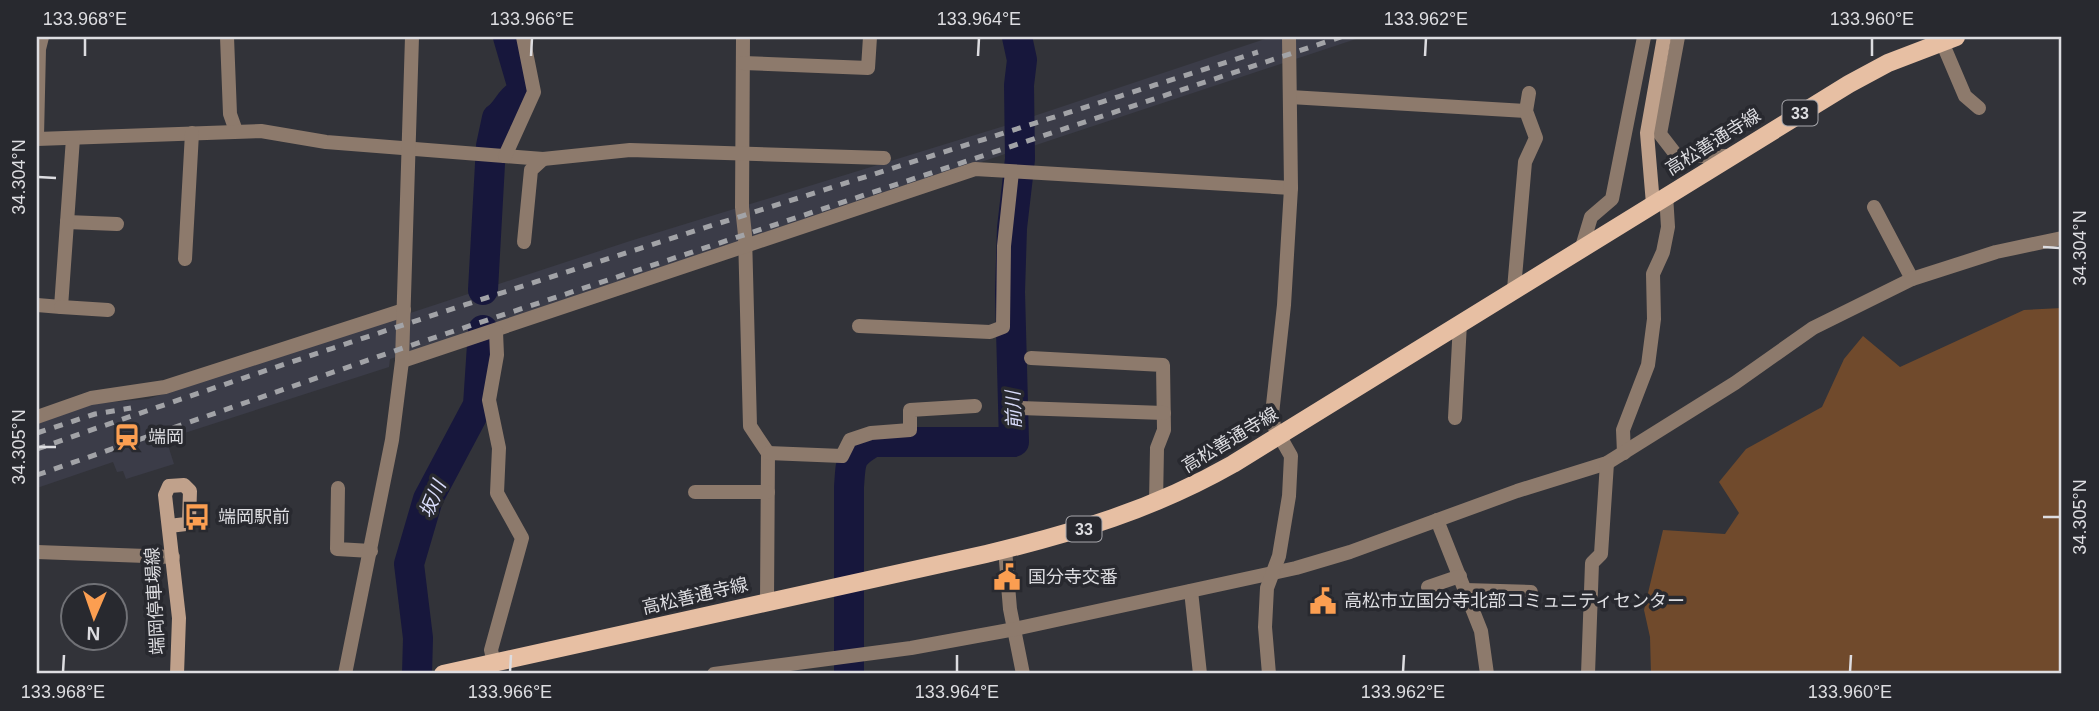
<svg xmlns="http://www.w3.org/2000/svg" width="2099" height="711" font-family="Helvetica,'Noto Sans JP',sans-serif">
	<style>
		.built { fill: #3b3c48 }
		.green { fill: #704a2c }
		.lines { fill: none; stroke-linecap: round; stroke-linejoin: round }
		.river { stroke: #17173c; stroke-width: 30 }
		.minor { stroke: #8d7a6c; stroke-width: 14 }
		.secondary { stroke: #c0a18b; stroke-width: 14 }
		.primary { stroke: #e7bfa3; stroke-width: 18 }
		.rail { stroke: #a2a3a7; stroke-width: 5; stroke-dasharray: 9 9; stroke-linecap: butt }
		.ticks { fill: none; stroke: #dddde1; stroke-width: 2.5 }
		.labels { text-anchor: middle; stroke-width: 7; stroke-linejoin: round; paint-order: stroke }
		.shield { fill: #28292f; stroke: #a7a7ac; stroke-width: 2 }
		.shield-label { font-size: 16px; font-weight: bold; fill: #dddde1 }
		.street-label { font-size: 18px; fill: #dddde1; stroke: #28292f }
		.poi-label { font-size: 18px; fill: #dddde1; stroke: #28292f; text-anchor: start }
		.water-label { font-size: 19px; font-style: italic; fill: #d8dbf9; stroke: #28292f }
		.neatline { fill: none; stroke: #dddde1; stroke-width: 2.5 }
		.ticks-label { font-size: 18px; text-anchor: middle; fill: #dddde1 }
	</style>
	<rect width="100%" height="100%" fill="#323339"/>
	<g class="built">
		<path d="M 1271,37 L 1362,37 L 1024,149 L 1025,119 Z"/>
		<path d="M 1014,123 L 1014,151 L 390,359 L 389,367 L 166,439 L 174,464 L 126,479 L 123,471 L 117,472 L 113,462 L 37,488 L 37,424 L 90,404 L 148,399 L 630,241 Z"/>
	</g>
	<path class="green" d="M 2062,308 L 2062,674 L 1651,674 L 1650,637 L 1644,610 L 1663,530 L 1725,534 L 1739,513 L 1719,482 L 1746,449 L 1822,407 L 1844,359 L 1863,336 L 1900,367 L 2024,310 Z"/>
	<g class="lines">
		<g class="river">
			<path d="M 483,290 L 491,146 L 497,118 C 507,111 509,100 520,94 L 522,85 L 508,37"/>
			<path d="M 417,674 L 418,638 L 409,564 L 428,499 L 478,405 L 483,330"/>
			<path d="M 849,674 L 849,487 C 851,460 849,456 873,442 L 1014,442 L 1010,292 L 1012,228 L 1020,159 L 1019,85 L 1022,60 L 1017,37"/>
		</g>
		<g class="minor">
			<path d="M 227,37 L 230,114 L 236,131"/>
			<path d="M 743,37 L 742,207 L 745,235 L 750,426 L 768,453 L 767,601"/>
			<path d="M 1678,37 L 1660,134 L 1677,156 L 1730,156"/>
			<path d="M 1942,42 L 1965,96 L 1979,108"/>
			<path d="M 743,63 L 868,68 L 870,37"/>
			<path d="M 1290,97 L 1526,111"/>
			<path d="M 37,136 L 39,49 L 42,37"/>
			<path d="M 37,139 L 261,131 L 326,142 L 543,159 L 630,150 L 884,158"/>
			<path d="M 505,156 L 534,92 L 523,37"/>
			<path d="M 1874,207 L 1912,279"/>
			<path d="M 67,222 L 117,224"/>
			<path d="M 524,242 L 531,170 L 543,159"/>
			<path d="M 1582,247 L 1591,217 L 1612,199 L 1644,37"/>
			<path d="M 185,259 L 192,133"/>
			<path d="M 1514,289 L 1525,162 L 1536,138 L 1526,111 L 1529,93"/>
			<path d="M 37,305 L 61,307 L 73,138"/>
			<path d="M 61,307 L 108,310"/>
			<path d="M 859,326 L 990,332 L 1003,327 L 1004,246 L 1012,172"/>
			<path d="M 1031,358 L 1163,365 L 1164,430 L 1157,448 L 1156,503"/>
			<path d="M 402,361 L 975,169 L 1291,188"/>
			<path d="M 1020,408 L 1164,413"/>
			<path d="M 37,417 L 91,398 L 165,387 L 404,310"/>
			<path d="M 1455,418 L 1460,323"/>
			<path d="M 768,453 L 842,456 L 850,440 L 871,433 L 910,430 L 910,410 L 975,406"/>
			<path d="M 1624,453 L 1623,430 L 1648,365 L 1654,319 L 1653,274 L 1663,252 L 1668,227 L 1666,195"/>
			<path d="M 338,488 L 337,549 L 371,551"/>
			<path d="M 695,492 L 768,492"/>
			<path d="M 1437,520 L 1481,631 L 1487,674"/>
			<path d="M 1005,549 L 1010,609 L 1023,674"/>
			<path d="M 37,552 L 173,557"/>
			<path d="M 1428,587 L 1460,576"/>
			<path d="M 1465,590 L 1531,592"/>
			<path d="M 1191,591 L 1200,674"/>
			<path d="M 494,663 L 491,650 L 522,538 L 497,493 L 499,448 L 489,400 L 497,355 L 496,332"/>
			<path d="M 345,674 L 392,440 L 402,361 L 412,37"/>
			<path d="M 714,674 L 911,648 L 1015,629 L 1296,568 L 1350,552 L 1517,491 L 1607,463 L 1735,383 L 1813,328 L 1912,279 L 1996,252 L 2062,238"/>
			<path d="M 1269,674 L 1265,627 L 1267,588 L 1279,556 L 1289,496 L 1291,456 L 1274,426 L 1272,414 L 1284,305 L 1291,188 L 1289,37"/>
			<path d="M 1588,674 L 1592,563 L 1601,554 L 1607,463"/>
		</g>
		<g class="secondary">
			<path d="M 1653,204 L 1647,133 L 1664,37"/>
			<path d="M 169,526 L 186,524 L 189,521 L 190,491 L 184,485 L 169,486 L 165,495 L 179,618 L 177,674"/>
		</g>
		<path class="primary" d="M 443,674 L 986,554 C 1074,533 1154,509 1233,464 L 1849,84 L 1888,63 L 1956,37"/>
		<g class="rail">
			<path d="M 37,433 L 95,414 L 131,408"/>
			<path d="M 37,449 C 441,307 851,183 1258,52"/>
			<path d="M 37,475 L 403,348 L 1341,37"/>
		</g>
	</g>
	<path class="ticks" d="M 85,56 L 85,38M 531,56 L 532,38M 978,56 L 979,38M 1425,56 L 1426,38M 1872,56 L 1872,38M 38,177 L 56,178M 2043,247 L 2060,248M 38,447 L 56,447M 2043,517 L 2060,517M 63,672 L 64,655M 510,672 L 511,655M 957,672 L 957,655M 1403,672 L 1404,655M 1850,672 L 1851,655"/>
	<defs>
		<symbol id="station-bare" viewBox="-9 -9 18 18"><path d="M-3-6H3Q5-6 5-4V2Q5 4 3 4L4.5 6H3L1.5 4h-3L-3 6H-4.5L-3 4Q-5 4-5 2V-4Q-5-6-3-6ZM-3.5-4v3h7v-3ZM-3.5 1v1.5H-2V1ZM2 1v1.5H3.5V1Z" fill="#fb9e51" stroke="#28292f" stroke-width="2.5" paint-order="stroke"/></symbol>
		<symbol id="bus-bare" viewBox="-9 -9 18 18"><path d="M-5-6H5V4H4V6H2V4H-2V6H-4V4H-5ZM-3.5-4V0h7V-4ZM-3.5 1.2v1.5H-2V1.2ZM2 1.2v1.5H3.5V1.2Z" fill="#fb9e51" stroke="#28292f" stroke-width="2.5" paint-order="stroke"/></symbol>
		<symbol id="civic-bare" viewBox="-9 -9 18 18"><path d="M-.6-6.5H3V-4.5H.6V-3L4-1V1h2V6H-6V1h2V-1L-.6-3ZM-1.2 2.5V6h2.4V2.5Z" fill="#fb9e51" stroke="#28292f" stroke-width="2.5" paint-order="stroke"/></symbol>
	</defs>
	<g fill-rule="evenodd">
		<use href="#station-bare" x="108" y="418" width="38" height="38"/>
		<use href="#bus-bare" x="178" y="498" width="38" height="38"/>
		<use href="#civic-bare" x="988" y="558" width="38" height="38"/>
		<use href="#civic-bare" x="1304" y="582" width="38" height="38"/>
	</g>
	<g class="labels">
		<g class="shield">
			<rect x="1782.5" y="100.5" width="35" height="25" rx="5"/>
			<rect x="1066.5" y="516.5" width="35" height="25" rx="5"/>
		</g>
		<g class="shield-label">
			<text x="1800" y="119">33</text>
			<text x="1084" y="535">33</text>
		</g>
		<g class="street-label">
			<text transform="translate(1713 142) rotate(-32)" y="6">高松善通寺線</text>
			<text transform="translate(1230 440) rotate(-31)" y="6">高松善通寺線</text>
			<text transform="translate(695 596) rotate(-13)" y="6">高松善通寺線</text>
			<text transform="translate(155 601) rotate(-93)" y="6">端岡停車場線</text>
		</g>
		<g class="poi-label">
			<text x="148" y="443">端岡</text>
			<text x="218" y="523">端岡駅前</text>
			<text x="1028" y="583">国分寺交番</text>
			<text x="1344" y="607">高松市立国分寺北部コミュニティセンター</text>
		</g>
		<g class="water-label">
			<text transform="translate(1013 410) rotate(-92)" y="7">前川</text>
			<text transform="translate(432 499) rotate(-67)" y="7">坂川</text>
		</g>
	</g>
	<rect width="2099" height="711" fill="none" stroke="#28292f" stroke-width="77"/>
	<g transform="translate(94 617) rotate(182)"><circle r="33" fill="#28292f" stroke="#707176" stroke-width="2"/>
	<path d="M0-5L12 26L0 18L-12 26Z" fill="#fb9e51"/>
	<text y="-10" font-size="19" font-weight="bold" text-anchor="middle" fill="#dddde1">N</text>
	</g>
	<rect x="38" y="38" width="2022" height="634" class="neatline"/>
	<g class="ticks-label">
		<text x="85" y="25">133.968°E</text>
		<text x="532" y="25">133.966°E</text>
		<text x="979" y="25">133.964°E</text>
		<text x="1426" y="25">133.962°E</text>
		<text x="1872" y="25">133.960°E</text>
		<text transform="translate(19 177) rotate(-90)" y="6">34.304°N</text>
		<text transform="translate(2080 248) rotate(-90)" y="6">34.304°N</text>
		<text transform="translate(19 447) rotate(-90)" y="6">34.305°N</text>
		<text transform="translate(2080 517) rotate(-90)" y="6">34.305°N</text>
		<text x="63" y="698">133.968°E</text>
		<text x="510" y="698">133.966°E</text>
		<text x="957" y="698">133.964°E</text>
		<text x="1403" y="698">133.962°E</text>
		<text x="1850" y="698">133.960°E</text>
	</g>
</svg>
